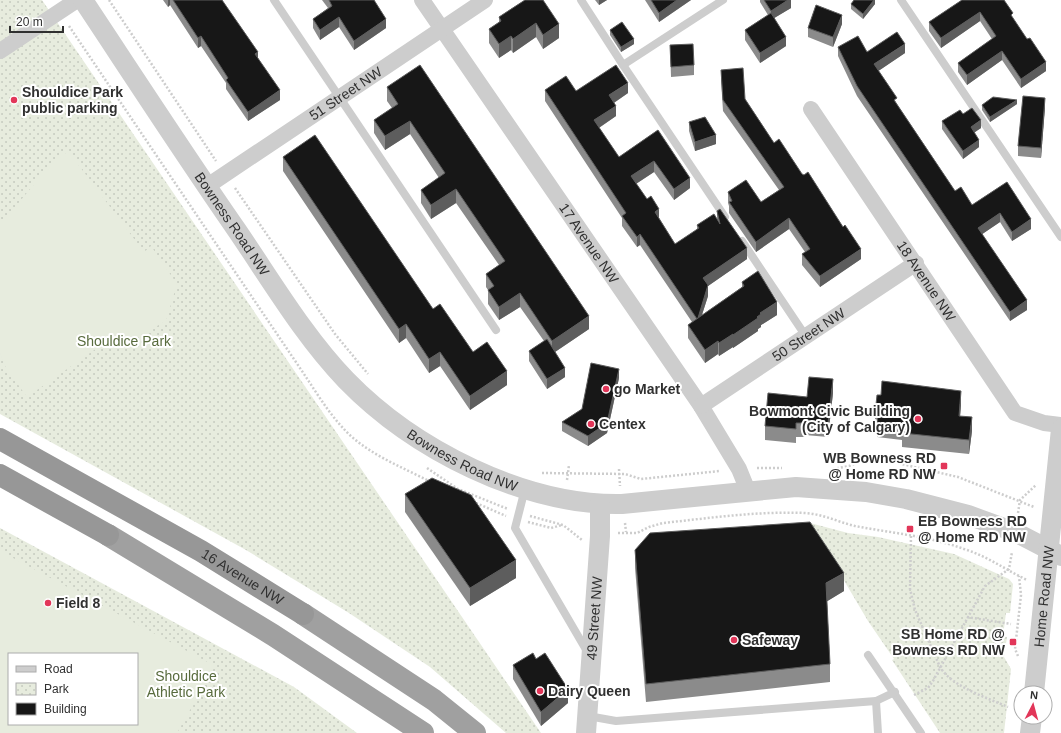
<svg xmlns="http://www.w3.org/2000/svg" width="1061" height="733" font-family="Arial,sans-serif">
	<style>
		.park { fill: url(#park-dots); fill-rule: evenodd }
		.pitch { fill: #e7ecde; fill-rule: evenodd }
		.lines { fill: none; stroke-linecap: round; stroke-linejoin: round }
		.path { stroke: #cdcdcd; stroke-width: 2.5; stroke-dasharray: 2 2; stroke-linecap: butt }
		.service { stroke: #cdcdcd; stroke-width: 8 }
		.minor { stroke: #cdcdcd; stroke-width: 16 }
		.tertiary { stroke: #cdcdcd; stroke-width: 20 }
		.trunk { stroke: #a0a0a0; stroke-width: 22 }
		.motorway { stroke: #979797; stroke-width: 22 }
		.wall { fill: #8b8b8b }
		.shaded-wall { fill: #5d5d5d }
		.building { fill: #171717; stroke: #5d5d5d }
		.poi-dot { fill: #e23659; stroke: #fff; stroke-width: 1.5 }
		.labels { text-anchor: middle; stroke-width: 4; stroke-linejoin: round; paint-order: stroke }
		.poi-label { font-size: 14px; font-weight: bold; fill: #303030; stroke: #fff; text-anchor: start }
		.street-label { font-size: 14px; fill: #303030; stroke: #fff }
		.park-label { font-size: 14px; fill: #586b3d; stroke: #fff }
	</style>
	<defs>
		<pattern id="park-dots" width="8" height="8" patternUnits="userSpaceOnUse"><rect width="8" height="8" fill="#e7ecde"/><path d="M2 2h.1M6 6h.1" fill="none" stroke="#c6cbbf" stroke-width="1.8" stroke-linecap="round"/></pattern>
	</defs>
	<rect width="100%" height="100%" fill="#fff"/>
	<g class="park">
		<path d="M 0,0 L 42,0 L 541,733 L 506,733 L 430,667 L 349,613 L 246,550 L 0,414 Z"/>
		<path d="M 810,523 L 848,533 L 878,537 L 954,554 L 1009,579 L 1013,584 L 1010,613 L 1006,613 L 1003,636 L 1007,637 L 1004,657 L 1011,669 L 1004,733 L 940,733 L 892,660 L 894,659 L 868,621 Z"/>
		<path d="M 0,528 L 294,687 L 357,733 L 0,733 ZM 9,654 L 137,654 L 137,724 L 9,724 Z"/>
	</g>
	<g class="pitch">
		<path d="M 68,151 L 144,252 L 151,246 L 177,284 L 166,321 L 130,341 L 120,332 L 27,397 L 6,368 L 0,353 L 0,225 L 46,170 Z"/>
		<path d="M 0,551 L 215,666 L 177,733 L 0,733 ZM 9,654 L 137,654 L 137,724 L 9,724 Z"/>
	</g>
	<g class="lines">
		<g class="path">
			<path d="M 109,0 L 216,161"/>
			<path d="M 69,26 L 304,374 C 316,392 328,412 343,428 C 365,453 402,467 431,482"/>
			<path d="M 235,188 L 335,334 L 368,374"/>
			<path d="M 427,468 L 458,489 L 508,509"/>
			<path d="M 757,468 L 782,468"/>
			<path d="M 619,469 L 620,486"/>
			<path d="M 833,469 L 849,466 L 868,458 L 893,462 L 958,477 L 1034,507"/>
			<path d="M 542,473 L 625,474 L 641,479 L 720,471"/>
			<path d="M 567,480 L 569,465"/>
			<path d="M 476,503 L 506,516"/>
			<path d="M 1018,513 L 1020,500 L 1036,485"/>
			<path d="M 530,516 L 563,525 L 582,540"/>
			<path d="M 528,522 L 551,528 L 562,525"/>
			<path d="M 625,523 L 626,532"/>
			<path d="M 618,533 L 637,533 L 649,527 L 663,523 C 710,518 758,511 805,513 C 823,514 838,522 855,526 C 891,533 929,536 964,549 C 987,556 1006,570 1027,580"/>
			<path d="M 911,536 L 910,589 L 915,610 L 940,667 C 952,687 988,698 1008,707"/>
			<path d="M 967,617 L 1011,624"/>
			<path d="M 1018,656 L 1015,649 L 1021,595 L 1019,576"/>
			<path d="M 914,695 L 928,688 L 933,681 L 985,586 L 1009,569 L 1012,552"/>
		</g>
		<g class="service">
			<path d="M 274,0 L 496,330"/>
			<path d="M 581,0 L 623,65 L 723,0"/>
			<path d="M 901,0 L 1061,237"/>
			<path d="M 623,65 L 725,217"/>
			<path d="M 742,241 L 805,335"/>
			<path d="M 525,489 L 515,528 L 588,653"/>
			<path d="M 868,655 L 921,733"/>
			<path d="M 876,701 L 878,733"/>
			<path d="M 588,716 L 616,721 L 876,701 L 895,692"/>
		</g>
		<g class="minor">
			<path id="s1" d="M 422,0 L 701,406 L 739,469 L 748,491"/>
			<path d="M 0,51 L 77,0"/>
			<path id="s2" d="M 811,109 L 1015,413 L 1044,423 L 1061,425"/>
			<path id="s3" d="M 206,187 L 485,0"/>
			<path id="s4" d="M 701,406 L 916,263"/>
		</g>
		<g class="tertiary">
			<path id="s5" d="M 83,0 C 134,77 184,154 236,229 C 271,280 303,335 346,380 C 413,449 524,506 622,504 L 796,487 L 866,492 L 906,499 L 968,515 L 1015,532 L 1061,556"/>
			<path id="s6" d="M 1034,693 L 1061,429"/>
			<path id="s7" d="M 586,733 L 600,536 L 600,504"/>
			<path d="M 1030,733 L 1032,717"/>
		</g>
		<g class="trunk">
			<path d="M 108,535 L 273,635 L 423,733"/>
			<path d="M 303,614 L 434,700 L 475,733"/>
		</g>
		<g class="motorway">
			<path id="s8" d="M 0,439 L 201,551 L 303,614"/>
			<path d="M 0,475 L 108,535"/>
		</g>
	</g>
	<g class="wall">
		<path d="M 163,0 L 222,0 L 258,58 L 280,100 L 248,121 L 226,89 L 226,83 L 201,46 L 198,48 L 170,5 L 168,7 Z"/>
		<path d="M 322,0 L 374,0 L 386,28 L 354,50 L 339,27 L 320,40 L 313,28 L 313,19 L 328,8 Z"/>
		<path d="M 525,0 L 559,38 L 543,49 L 536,37 L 513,53 L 511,50 L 499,58 L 489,43 L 489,29 L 499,22 L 499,17 Z"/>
		<path d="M 595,0 L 607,0 L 599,5 Z"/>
		<path d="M 645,0 L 691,0 L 659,22 Z"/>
		<path d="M 760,0 L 791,0 L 791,8 L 774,18 L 786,46 L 760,63 L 745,40 L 745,30 L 768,15 L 760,2 Z"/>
		<path d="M 875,0 L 875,4 L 863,19 L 851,9 L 851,4 Z"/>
		<path d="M 962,0 L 1013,19 L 1046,71 L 1021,88 L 1002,60 L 967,85 L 958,72 L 958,63 L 992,39 L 980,21 L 941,48 L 929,31 L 929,22 Z"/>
		<path d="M 842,24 L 833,47 L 808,37 L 808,28 Z"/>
		<path d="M 610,30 L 634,44 L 621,52 L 610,35 Z"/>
		<path d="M 670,45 L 694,65 L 694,75 L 671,77 Z"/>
		<path d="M 838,47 L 867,52 L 905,53 L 878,71 L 897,104 L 955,191 L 972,205 L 1007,182 L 1031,229 L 1012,241 L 1000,222 L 982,234 L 1027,310 L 1010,321 L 857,96 L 838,56 Z"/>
		<path d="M 721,70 L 745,99 L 774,143 L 861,259 L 820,287 L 802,265 L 802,254 L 805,252 L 789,229 L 756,252 L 729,213 L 729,206 L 728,203 L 728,192 L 761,202 L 779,190 L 723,111 L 721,80 Z"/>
		<path d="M 387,87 L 589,329 L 555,352 L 565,377 L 547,389 L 529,361 L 529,351 L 544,341 L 520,307 L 499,320 L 488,304 L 488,290 L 486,287 L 486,274 L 499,265 L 456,203 L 431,219 L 421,203 L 421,190 L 439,178 L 410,134 L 385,150 L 374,133 L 374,120 L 392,108 L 387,101 Z"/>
		<path d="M 545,90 L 576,91 L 628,93 L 614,103 L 616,116 L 599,128 L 619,157 L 658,130 L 690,188 L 674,200 L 654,172 L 636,184 L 659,218 L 675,244 L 697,230 L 697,225 L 717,218 L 717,211 L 747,259 L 708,286 L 708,296 L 702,315 L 742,287 L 742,282 L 777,315 L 761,325 L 761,327 L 758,329 L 758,331 L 733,348 L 733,347 L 719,356 L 718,354 L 705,363 L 688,338 L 688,325 L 692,322 L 640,245 L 637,247 L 622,226 L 622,218 L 545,101 Z"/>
		<path d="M 1017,104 L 990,122 L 982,110 L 982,105 Z"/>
		<path d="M 1045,107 L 1041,158 L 1018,156 L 1018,146 Z"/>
		<path d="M 963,114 L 981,128 L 974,132 L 979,147 L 963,159 L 942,129 L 942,121 Z"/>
		<path d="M 689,122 L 716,144 L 695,151 L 689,131 Z"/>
		<path d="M 283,157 L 433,309 L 473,352 L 507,385 L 470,410 L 440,366 L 429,373 L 406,338 L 399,343 L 283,171 Z"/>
		<path d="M 619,378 L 607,433 L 588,446 L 562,431 L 562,422 L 582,409 Z"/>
		<path d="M 833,393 L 828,437 L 805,435 L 805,437 L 796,437 L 796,443 L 765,440 L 765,426 L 807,397 Z"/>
		<path d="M 961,405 L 960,416 L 972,431 L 969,454 L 902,447 L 902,440 L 877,437 L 877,428 L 875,428 L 875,414 Z"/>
		<path d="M 405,494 L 516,578 L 470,606 L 405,512 Z"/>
		<path d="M 635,550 L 844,591 L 827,601 L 830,664 L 830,682 L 646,702 L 635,568 Z"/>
		<path d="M 513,665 L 568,703 L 541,726 L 513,679 Z"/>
	</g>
	<g class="shaded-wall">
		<path d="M 168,0 L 170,0 L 170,5 L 168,7 Z"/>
		<path d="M 599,0 L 607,0 L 599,5 Z"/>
		<path d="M 677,0 L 691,0 L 659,22 L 659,13 Z"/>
		<path d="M 788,0 L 791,0 L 791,8 L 771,20 L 771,11 Z"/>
		<path d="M 874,0 L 875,0 L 875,4 L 863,19 L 863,14 Z"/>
		<path d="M 980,12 L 980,21 L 941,48 L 941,38 Z"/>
		<path d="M 842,15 L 842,24 L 833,47 L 833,37 Z"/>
		<path d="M 339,17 L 339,27 L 320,40 L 320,30 Z"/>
		<path d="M 386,19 L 386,28 L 354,50 L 354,41 Z"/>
		<path d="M 536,23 L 536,37 L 513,53 L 513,39 Z"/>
		<path d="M 559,24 L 559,38 L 543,49 L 543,35 Z"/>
		<path d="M 201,36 L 201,46 L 198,48 L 198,38 Z"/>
		<path d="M 511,36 L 511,50 L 499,58 L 499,44 Z"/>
		<path d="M 786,37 L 786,46 L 760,63 L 760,53 Z"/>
		<path d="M 634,39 L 634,44 L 621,52 L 621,47 Z"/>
		<path d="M 905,44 L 905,53 L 874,74 L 874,64 Z"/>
		<path d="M 1002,51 L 1002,60 L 967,85 L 967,75 Z"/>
		<path d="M 258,52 L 258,61 L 255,54 Z"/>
		<path d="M 1046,62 L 1046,71 L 1021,88 L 1021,79 Z"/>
		<path d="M 628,83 L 628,93 L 609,106 L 609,95 Z"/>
		<path d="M 280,90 L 280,100 L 248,121 L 248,112 Z"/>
		<path d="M 1045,98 L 1045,107 L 1041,158 L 1041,148 Z"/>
		<path d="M 1017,100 L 1017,104 L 990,122 L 990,117 Z"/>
		<path d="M 616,106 L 616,116 L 594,131 L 594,120 Z"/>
		<path d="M 981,120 L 981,128 L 971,135 L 971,127 Z"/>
		<path d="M 410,121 L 410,134 L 385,150 L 385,136 Z"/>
		<path d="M 716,135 L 716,144 L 695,151 L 695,142 Z"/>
		<path d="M 979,140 L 979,147 L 963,159 L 963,151 Z"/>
		<path d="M 654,161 L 654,172 L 631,187 L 631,176 Z"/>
		<path d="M 690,178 L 690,188 L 674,200 L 674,189 Z"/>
		<path d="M 456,189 L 456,203 L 431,219 L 431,205 Z"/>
		<path d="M 659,209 L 659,219 L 655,212 Z"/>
		<path d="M 1000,213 L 1000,222 L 978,237 L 978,228 Z"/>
		<path d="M 789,218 L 789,229 L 756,252 L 756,242 Z"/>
		<path d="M 1031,219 L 1031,229 L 1012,241 L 1012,232 Z"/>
		<path d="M 640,234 L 640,245 L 637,247 L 637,237 Z"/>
		<path d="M 747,248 L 747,259 L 708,286 L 708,296 L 697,330 L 697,320 L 703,278 Z"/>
		<path d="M 861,249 L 861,259 L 820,287 L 820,276 Z"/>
		<path d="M 520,293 L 520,307 L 499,320 L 499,307 Z"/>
		<path d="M 1027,300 L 1027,310 L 1010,321 L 1010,312 Z"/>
		<path d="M 777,302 L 777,315 L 761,325 L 761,327 L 758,329 L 758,331 L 733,348 L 733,335 L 757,317 L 760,313 Z"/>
		<path d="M 589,316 L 589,329 L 552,354 L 552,341 Z"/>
		<path d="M 406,324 L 406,338 L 399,343 L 399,329 Z"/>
		<path d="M 733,334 L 733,347 L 719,356 L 719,343 Z"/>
		<path d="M 718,341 L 718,354 L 705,363 L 705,350 Z"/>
		<path d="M 440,352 L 440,366 L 429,373 L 429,359 Z"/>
		<path d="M 565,368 L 565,377 L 547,389 L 547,379 Z"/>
		<path d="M 619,369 L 619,378 L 607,433 L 588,446 L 588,436 Z"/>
		<path d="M 507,371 L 507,385 L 470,410 L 470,396 Z"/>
		<path d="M 833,379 L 833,393 L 828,437 L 828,423 Z"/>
		<path d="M 961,391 L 961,405 L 959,430 L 959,416 Z"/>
		<path d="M 972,417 L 972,431 L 969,454 L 969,440 Z"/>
		<path d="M 516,560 L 516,578 L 470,606 L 470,588 Z"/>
		<path d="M 844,573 L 844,591 L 826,602 L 826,583 Z"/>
		<path d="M 568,689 L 568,703 L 541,726 L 541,712 Z"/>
	</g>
	<g class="building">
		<path d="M 173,0 L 222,0 L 258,52 L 255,54 L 280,90 L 248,112 L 226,80 L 228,78 L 201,36 L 198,38 Z"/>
		<path d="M 329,0 L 374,0 L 386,19 L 354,41 L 339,17 L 320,30 L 313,19 L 332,6 Z"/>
		<path d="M 525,0 L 543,0 L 559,24 L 543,35 L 536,23 L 513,39 L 511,36 L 499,44 L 489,29 L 501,21 L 499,17 Z"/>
		<path d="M 651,0 L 677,0 L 659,13 Z"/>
		<path d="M 764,0 L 788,0 L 771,11 Z"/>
		<path d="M 854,0 L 874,0 L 863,14 L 851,4 Z"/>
		<path d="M 962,0 L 1004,0 L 1013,13 L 1011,15 L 1027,39 L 1030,38 L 1046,62 L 1021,79 L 1002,51 L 967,75 L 958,63 L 996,36 L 980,12 L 941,38 L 929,22 Z"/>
		<path d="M 816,5 L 842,15 L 833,37 L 808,28 Z"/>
		<path d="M 771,13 L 786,37 L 760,53 L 745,30 Z"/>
		<path d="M 622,22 L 634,39 L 621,47 L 610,30 Z"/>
		<path d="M 897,32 L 905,44 L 874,64 L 897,98 L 894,100 L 955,191 L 961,187 L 972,205 L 1007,182 L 1031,219 L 1012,232 L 1000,213 L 978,228 L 1027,300 L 1010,312 L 857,86 L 838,47 L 858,36 L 867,52 Z"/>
		<path d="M 693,44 L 694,65 L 671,67 L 670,45 Z"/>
		<path d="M 420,65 L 589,316 L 552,341 L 520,293 L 499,307 L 488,290 L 494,286 L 486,274 L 505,261 L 456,189 L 431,205 L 421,190 L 445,173 L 410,121 L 385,136 L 374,120 L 398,104 L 387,87 Z"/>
		<path d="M 616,65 L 628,83 L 609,95 L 616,106 L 594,120 L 619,157 L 658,130 L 690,178 L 674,189 L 654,161 L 631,176 L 647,199 L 651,196 L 659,209 L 655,212 L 675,244 L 699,228 L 697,225 L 714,214 L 720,224 L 717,211 L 720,209 L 747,248 L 703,278 L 708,285 L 698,318 L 697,319 L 640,234 L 637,237 L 622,216 L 626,213 L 545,90 L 566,76 L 576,91 Z"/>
		<path d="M 743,68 L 745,99 L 774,143 L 779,139 L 802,174 L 804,175 L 808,172 L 843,227 L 845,225 L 861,249 L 820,276 L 802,254 L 810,249 L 789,218 L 756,242 L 729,202 L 732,201 L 728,192 L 746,180 L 761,202 L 784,187 L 723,100 L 721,70 Z"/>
		<path d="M 1023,96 L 1045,98 L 1041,148 L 1018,146 Z"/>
		<path d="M 993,97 L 1017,100 L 990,117 L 982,105 Z"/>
		<path d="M 972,108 L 981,120 L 971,127 L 979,140 L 963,151 L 942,121 L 960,110 L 963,114 Z"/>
		<path d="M 705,117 L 716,135 L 695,142 L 689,122 Z"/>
		<path d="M 315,135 L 433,309 L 440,304 L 473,352 L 487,342 L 507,371 L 470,396 L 440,352 L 429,359 L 406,324 L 399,329 L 283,157 Z"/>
		<path d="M 758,271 L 777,302 L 760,313 L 761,314 L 757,317 L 758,318 L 733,335 L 733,334 L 719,343 L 718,341 L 705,350 L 688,325 L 744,286 L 742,282 Z"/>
		<path d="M 547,339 L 565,368 L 547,379 L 529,351 Z"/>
		<path d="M 591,363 L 619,369 L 607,423 L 588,436 L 562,422 L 582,409 Z"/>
		<path d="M 809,377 L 833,379 L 828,423 L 805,421 L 805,423 L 796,423 L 796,429 L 765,426 L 768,393 L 807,397 Z"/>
		<path d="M 882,381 L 961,391 L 959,416 L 972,417 L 969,440 L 902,433 L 902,426 L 877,423 L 878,415 L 875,414 L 877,395 L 881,395 Z"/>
		<path d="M 432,478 L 471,495 L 516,560 L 470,588 L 405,494 Z"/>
		<path d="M 810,522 L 844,573 L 826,583 L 830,664 L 646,684 L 635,550 L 650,533 Z"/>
		<path d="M 533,653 L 536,659 L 545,653 L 568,689 L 541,712 L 513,665 Z"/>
	</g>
	<g class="poi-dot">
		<circle cx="14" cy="100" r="4"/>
		<circle cx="606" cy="389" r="4"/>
		<circle cx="918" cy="419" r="4"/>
		<circle cx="591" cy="424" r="4"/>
		<rect x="940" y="462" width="8" height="8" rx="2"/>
		<rect x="906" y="525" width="8" height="8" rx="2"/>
		<circle cx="48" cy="603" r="4"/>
		<circle cx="734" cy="640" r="4"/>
		<rect x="1009" y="638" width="8" height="8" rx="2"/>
		<circle cx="540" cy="691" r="4"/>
	</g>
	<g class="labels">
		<g class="poi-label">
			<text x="22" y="97">Shouldice Park<tspan x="22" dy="16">public parking</tspan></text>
			<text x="614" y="394">go Market</text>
			<text x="910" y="416" text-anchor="end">Bowmont Civic Building<tspan x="910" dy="16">(City of Calgary)</tspan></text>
			<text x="599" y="429">Centex</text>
			<text x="936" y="463" text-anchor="end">WB Bowness RD<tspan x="936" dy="16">@ Home RD NW</tspan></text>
			<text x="918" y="526">EB Bowness RD<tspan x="918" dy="16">@ Home RD NW</tspan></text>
			<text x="56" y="608">Field 8</text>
			<text x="1005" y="639" text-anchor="end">SB Home RD @<tspan x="1005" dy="16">Bowness RD NW</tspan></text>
			<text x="742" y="645">Safeway</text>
			<text x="548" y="696">Dairy Queen</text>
		</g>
		<g class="street-label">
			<text dy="5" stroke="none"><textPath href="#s3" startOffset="168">51 Street NW</textPath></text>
			<text dy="5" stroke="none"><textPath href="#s5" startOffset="269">Bowness Road NW</textPath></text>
			<text dy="5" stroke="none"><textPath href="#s1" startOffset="295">17 Avenue NW</textPath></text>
			<text dy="5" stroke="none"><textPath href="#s2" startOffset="207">18 Avenue NW</textPath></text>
			<text dy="5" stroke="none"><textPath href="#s4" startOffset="129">50 Street NW</textPath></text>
			<text dy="5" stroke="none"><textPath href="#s5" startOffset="605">Bowness Road NW</textPath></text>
			<text dy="5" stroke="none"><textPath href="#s8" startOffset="279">16 Avenue NW</textPath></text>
			<text dy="5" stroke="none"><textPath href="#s6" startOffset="97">Home Road NW</textPath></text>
			<text dy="5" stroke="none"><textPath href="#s7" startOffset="115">49 Street NW</textPath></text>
		</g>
		<g class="park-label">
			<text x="124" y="346">Shouldice Park</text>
			<text x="186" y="681">Shouldice<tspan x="186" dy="16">Athletic Park</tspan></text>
		</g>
	</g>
	<rect x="8" y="653" width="130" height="72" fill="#ffffff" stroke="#acacac"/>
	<rect x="16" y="666" width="20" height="6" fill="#cdcdcd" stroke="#acacac"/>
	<text x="44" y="673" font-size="12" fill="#303030">Road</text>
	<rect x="16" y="683" width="20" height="12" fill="url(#park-dots)" stroke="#acacac"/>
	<text x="44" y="693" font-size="12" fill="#303030">Park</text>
	<rect x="16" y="703" width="20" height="12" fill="#171717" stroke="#acacac"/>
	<text x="44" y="713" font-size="12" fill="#303030">Building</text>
	<g transform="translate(1033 705) rotate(6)"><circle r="19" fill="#ffffff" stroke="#acacac"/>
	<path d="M0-3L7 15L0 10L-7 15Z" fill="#e23659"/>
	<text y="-6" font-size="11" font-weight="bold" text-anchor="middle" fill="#303030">N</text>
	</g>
	<path d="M10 26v6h53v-6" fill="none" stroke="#303030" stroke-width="2"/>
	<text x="16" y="26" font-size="12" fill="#303030" stroke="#ffffff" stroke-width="3" paint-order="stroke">20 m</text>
</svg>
